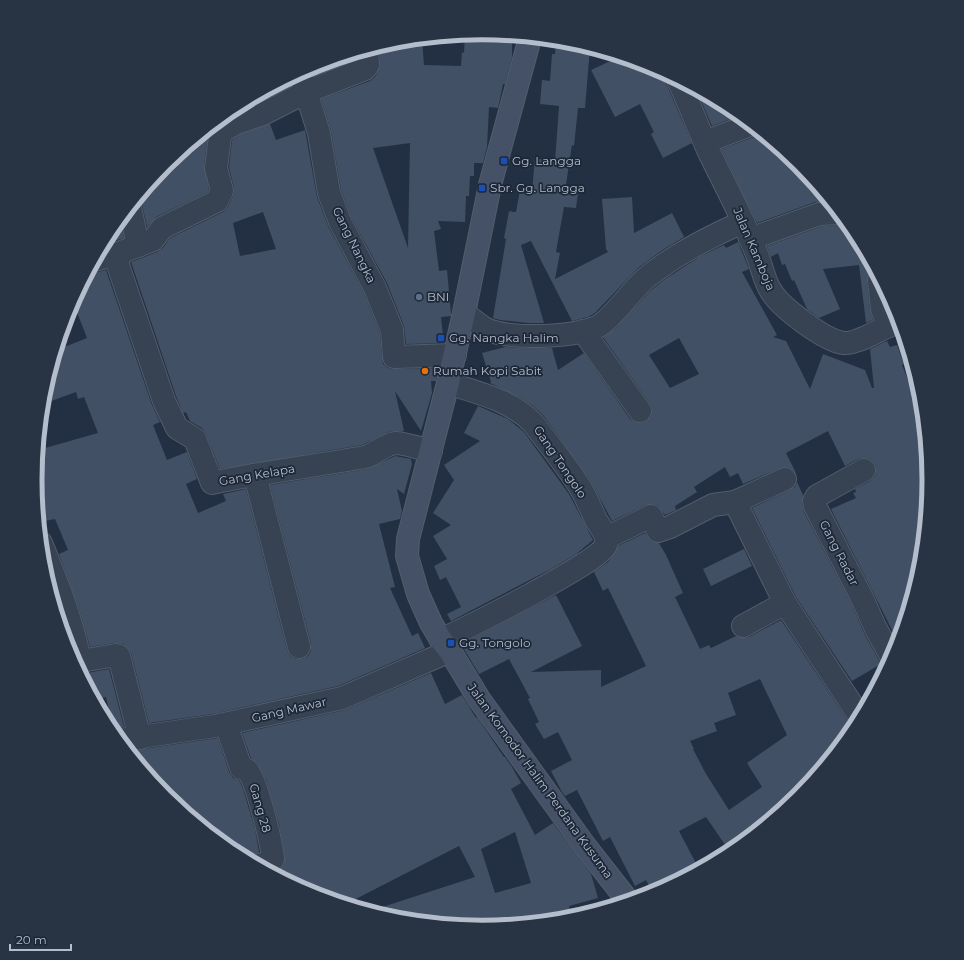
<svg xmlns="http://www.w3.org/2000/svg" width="964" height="960" font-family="Montserrat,sans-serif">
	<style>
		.building { fill: #415065; fill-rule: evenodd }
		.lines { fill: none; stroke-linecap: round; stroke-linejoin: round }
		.street-casing { stroke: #525d6c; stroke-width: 24 }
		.secondary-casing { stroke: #525d6c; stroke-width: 24 }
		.street { stroke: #374252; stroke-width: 22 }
		.secondary { stroke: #455166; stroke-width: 22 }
		.transit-dot { fill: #1a4fb4; stroke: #1c2737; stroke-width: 1.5 }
		.service-dot { fill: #5c6f8a; stroke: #1c2737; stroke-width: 1.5 }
		.food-dot { fill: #e8710a; stroke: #1c2737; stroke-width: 1.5 }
		.labels { text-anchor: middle; stroke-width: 3.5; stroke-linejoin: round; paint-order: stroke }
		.poi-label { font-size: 12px; fill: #b4bdcc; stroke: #1c2737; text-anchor: start }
		.street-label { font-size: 12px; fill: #b4bdcc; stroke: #1c2737 }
		.rim { fill: none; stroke: #b4bdcc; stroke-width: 5 }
	</style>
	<rect width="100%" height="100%" fill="#233043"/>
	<g class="building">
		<path d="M 482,33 L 512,36 L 512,58 L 505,84 L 503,84 L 498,108 L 489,107 L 487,147 L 483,163 L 474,163 L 474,176 L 470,176 L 469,196 L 466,196 L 465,222 L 438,221 L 441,229 L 434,231 L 439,271 L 447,270 L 451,314 L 451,316 L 441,317 L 444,343 L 406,344 L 404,326 L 387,283 L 351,217 L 341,190 L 331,131 L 321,99 L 370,81 L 375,77 L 378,72 L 380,65 L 379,47 L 395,42 L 422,39 L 424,65 L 461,66 L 462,52 L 464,53 L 465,35 ZM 410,143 L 408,248 L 373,148 Z"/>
		<path d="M 556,40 L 569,42 L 590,48 L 585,108 L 578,108 L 574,146 L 572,145 L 565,191 L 578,193 L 576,208 L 564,207 L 556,252 L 560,253 L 555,279 L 608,252 L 606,249 L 602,199 L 632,197 L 634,233 L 672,213 L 684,237 L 661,251 L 638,268 L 595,313 L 588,317 L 572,321 L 531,241 L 521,245 L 544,323 L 528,323 L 500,320 L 493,318 L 506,239 L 504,238 L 509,211 L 511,212 L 511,210 L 512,212 L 516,212 L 520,190 L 532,191 L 535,158 L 555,162 L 559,106 L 540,104 L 542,80 L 550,81 L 552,54 L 555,54 Z"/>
		<path d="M 355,54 L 355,59 L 314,76 L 311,67 Z"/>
		<path d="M 619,57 L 653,67 L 661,72 L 692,143 L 663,158 L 651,134 L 654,132 L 640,104 L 615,117 L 591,70 Z"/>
		<path d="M 289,79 L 291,86 L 270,96 L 267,90 Z"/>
		<path d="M 702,93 L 731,108 L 739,116 L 712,126 L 698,94 Z"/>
		<path d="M 260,94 L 262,101 L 243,107 L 242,104 Z"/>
		<path d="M 270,124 L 276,140 L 305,130 L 317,197 L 329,228 L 364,293 L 380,333 L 382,358 L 383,364 L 388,368 L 394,369 L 436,368 L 437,376 L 436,381 L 431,381 L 432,393 L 421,431 L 395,391 L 404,431 L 397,431 L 388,432 L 362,445 L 220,469 L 206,434 L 202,428 L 190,421 L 186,412 L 183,413 L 176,396 L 131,262 L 157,252 L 163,248 L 170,238 L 223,212 L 228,207 L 233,196 L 234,188 L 229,167 L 232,140 L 241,134 ZM 263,212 L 276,249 L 240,256 L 233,223 Z"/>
		<path d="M 211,127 L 208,134 L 204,166 L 209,190 L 208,192 L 156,217 L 147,227 L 142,204 L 138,198 L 166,164 Z"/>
		<path d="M 760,133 L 798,164 L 828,201 L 815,202 L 757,223 L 721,149 L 754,137 Z"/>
		<path d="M 120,220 L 124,238 L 103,244 L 110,231 Z"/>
		<path d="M 846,222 L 854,232 L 874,269 L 868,275 L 867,281 L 870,310 L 873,320 L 866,323 L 859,265 L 823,269 L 840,309 L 819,318 L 807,309 L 794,280 L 792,281 L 785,264 L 782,265 L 778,253 L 771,257 L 767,246 L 822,226 L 839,225 Z"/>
		<path d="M 738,242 L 749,269 L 742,272 L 777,335 L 773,337 L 786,341 L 810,389 L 823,354 L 865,370 L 872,388 L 874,388 L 870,349 L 887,341 L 890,347 L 897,345 L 904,364 L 902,365 L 923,417 L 929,480 L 920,567 L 898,642 L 831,509 L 856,498 L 853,493 L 856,492 L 855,489 L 870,481 L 875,476 L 876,471 L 875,464 L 870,459 L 864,458 L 858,459 L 845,466 L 828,431 L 786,453 L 796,473 L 792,469 L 787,467 L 780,468 L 743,484 L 738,473 L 730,477 L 725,467 L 694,487 L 697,492 L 675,506 L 676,510 L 665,515 L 658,506 L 652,504 L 646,505 L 612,521 L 590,480 L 543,415 L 533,406 L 521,398 L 490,383 L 491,382 L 482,353 L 505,347 L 526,348 L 552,348 L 558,370 L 584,353 L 630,419 L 635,422 L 642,423 L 647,421 L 651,416 L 652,409 L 650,404 L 603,337 L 616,328 L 649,292 L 665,279 L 701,256 L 724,245 L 726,248 ZM 679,338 L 699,374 L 670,388 L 649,355 Z"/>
		<path d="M 106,270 L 152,405 L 160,422 L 153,425 L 167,460 L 187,452 L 197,479 L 186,484 L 198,513 L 226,501 L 223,494 L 246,489 L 287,650 L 290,656 L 296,659 L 302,659 L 308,656 L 311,651 L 311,644 L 270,485 L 367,469 L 395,456 L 411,459 L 412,464 L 404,494 L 397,489 L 402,511 L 400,519 L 379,524 L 395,587 L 390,588 L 412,636 L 418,633 L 425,648 L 338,686 L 213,714 L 149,723 L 131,653 L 128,648 L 123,644 L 114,643 L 90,647 L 80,612 L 59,554 L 68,550 L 55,519 L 39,522 L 35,480 L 38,450 L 98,433 L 84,397 L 78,399 L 76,392 L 43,404 L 44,393 L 57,350 L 87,338 L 73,302 L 89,271 L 98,272 Z"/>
		<path d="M 478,406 L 508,419 L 524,432 L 569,494 L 593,540 L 575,555 L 551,569 L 451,621 L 447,614 L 461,607 L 446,577 L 440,580 L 434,566 L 447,559 L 433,536 L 451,525 L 433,513 L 454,480 L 444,465 L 480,441 L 464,433 Z"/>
		<path d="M 797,482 L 803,495 L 802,503 L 804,512 L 852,605 L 864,633 L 881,664 L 852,681 L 796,597 L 752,508 L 790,490 L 795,487 Z"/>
		<path d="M 645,533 L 651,541 L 659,543 L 666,555 L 683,593 L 675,597 L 700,649 L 709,645 L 711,648 L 736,636 L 742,638 L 749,637 L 781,620 L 850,724 L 854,728 L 798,796 L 730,852 L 706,817 L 679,831 L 699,869 L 653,893 L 646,880 L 635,886 L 610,837 L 603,841 L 577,790 L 565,796 L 562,792 L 551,771 L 572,760 L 558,732 L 544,739 L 535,724 L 539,722 L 528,699 L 530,698 L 509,659 L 479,674 L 461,644 L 556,595 L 582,646 L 531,672 L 601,670 L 601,687 L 646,666 L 608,588 L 603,591 L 594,572 L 608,562 L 615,553 L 618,546 ZM 760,679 L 787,735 L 747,763 L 762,787 L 729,810 L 706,774 L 693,749 L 694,749 L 690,741 L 717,731 L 714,723 L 736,715 L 728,693 Z"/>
		<path d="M 744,549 L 752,566 L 711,586 L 703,569 Z"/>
		<path d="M 109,669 L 124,727 L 113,730 L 106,697 L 95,700 L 81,674 Z"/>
		<path d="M 431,673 L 445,704 L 462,695 L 476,718 L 477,717 L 504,757 L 505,757 L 512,767 L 521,783 L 511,789 L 535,835 L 553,823 L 591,874 L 598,898 L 569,906 L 572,917 L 482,927 L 395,918 L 370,911 L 475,877 L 459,846 L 346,904 L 311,893 L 275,874 L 283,866 L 285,858 L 279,824 L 266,780 L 257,763 L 251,758 L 242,733 L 345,710 ZM 515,832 L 531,883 L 495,893 L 481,849 Z"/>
		<path d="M 218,738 L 229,772 L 233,778 L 239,780 L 243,789 L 255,829 L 259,852 L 251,856 L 248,859 L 233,852 L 166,796 L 129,751 Z"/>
	</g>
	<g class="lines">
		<defs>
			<g id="street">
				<path d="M 300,73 L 319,133 L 329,193 L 340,222 L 375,288 L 392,330 L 394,357 L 455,355"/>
				<path d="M 678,80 C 689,103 698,127 708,150 C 720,175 733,199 744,224 C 749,236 755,248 759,260 C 763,271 765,282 771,291 C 780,307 825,341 844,343 C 856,344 877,331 889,326 L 882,309 L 879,280"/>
				<path d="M 236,123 L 263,114 L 306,92 L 365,69 L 368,65 L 367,50"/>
				<path d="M 705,142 L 750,125"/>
				<path d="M 130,207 L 138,246"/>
				<path d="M 750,239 L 819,214 L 838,213"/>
				<path d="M 119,253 L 118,265 L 164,401 L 177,428 L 195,439 L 212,483 C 263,472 314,466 365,457 C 376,454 384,444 396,443 C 404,443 422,449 431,451"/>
				<path d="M 95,260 L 119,253 L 153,240 L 162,228 L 217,201 L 222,191 L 216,168 L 220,136 L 223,131 L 236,123 L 231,110"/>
				<path d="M 464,313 C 471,318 479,325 486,329 C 508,340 582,338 602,324 C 618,311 631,291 646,278 C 675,254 709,237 743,222"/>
				<path d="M 583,331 L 640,411"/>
				<path d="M 864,470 L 817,496 L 814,501 L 815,506 L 863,600 L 875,627 L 892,658"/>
				<path d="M 255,475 L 299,647"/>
				<path d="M 735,502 L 785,603 L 860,717"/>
				<path d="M 606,538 L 651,516 L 658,531 L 670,527 L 713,505 L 735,502 L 785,479"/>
				<path d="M 41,543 C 57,582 72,619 80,661"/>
				<path d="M 743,626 L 785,603"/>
				<path d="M 441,640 C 464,629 601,562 606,545 C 608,537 600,526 596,520 C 591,509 586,497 580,487 C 566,465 549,444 533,423 C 511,400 478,393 448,383"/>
				<path d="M 75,662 L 116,655 L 119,656 L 140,738"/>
				<path d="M 226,724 L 241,768 C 243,768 245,769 247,770 C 256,777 272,845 273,859 L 271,862 L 259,865"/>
				<path d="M 120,740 L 215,726 L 342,698 L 450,651"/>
			</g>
			<path id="secondary" d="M 530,38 L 490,185 L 464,313 L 448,383 L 408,539 L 407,556 L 418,594 L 431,623 L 441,640 L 450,651 L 479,699 L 585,846 L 628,901"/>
		</defs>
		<use href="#street" class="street-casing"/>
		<use href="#secondary" class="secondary-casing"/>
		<use href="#street" class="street"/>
		<use href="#secondary" class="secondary"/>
	</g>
	<g class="transit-dot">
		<rect x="500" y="157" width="8" height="8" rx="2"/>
		<rect x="478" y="184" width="8" height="8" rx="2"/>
		<rect x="437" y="334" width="8" height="8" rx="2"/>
		<rect x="447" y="639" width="8" height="8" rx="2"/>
	</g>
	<circle class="service-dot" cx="419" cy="297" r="4"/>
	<circle class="food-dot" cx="425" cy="371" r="4"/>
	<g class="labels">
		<g class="poi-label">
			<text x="512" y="165">Gg. Langga</text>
			<text x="490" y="192">Sbr. Gg. Langga</text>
			<text x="427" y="301">BNI</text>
			<text x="449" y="342">Gg. Nangka Halim</text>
			<text x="433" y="375">Rumah Kopi Sabit</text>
			<text x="459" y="647">Gg. Tongolo</text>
		</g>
		<g class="street-label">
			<text transform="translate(354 245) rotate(64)" y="4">Gang Nangka</text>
			<text transform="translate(754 249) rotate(67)" y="4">Jalan Kamboja</text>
			<text transform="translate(560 462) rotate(56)" y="4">Gang Tongolo</text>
			<text transform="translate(257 475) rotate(-10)" y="4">Gang Kelapa</text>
			<text transform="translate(839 553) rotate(63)" y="4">Gang Radar</text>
			<text transform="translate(289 710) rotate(-13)" y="4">Gang Mawar</text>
			<text transform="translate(540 781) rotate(54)" y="4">Jalan Komodor Halim Perdana Kusuma</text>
			<text transform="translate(260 808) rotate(74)" y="4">Gang 28</text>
		</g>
	</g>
	<path d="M0 0H964V960H0ZM42 480a440 440 0 1 1 880 0a440 440 0 1 1-880 0Z" fill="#283343" fill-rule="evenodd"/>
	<path class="rim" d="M42 480a440 440 0 1 1 880 0a440 440 0 1 1-880 0Z"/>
	<path d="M10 944v6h61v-6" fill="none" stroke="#b4bdcc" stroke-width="2"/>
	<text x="16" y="944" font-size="12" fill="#b4bdcc" stroke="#1c2737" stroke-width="3" paint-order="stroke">20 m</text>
</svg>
